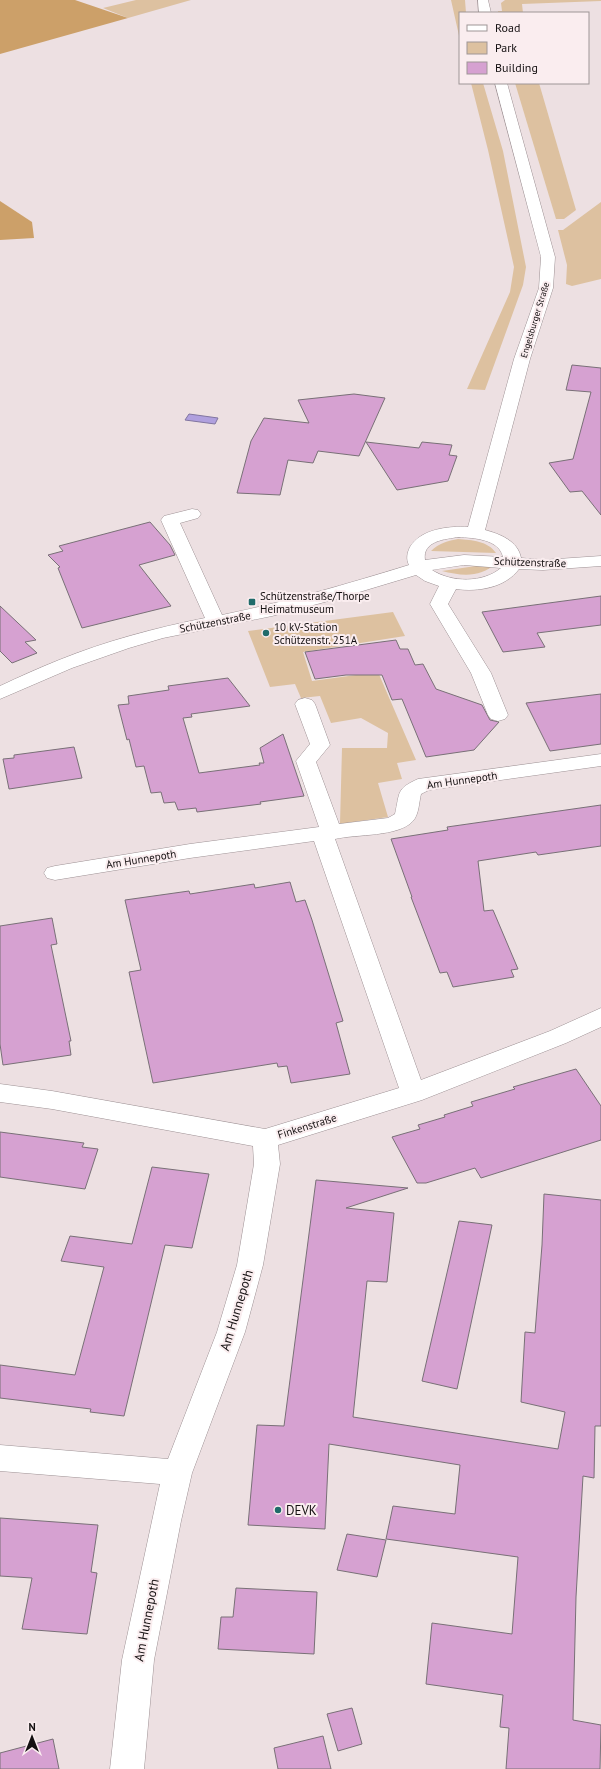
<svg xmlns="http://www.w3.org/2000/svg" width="601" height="1769" font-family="'PT Sans',sans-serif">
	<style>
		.green { fill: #ddc1a0 }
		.forest { fill: #cca069 }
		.water { fill: #b0a0de; stroke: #8175a0 }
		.building { fill: #d6a1d1; stroke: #797077 }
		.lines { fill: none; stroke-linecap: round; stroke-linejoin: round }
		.minor-casing { stroke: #9d9194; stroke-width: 1 }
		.minor { fill: #fff; fill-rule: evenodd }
		.poi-dot { fill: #1f6b6a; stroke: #faedef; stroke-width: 1.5 }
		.labels { text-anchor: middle; stroke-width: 4; stroke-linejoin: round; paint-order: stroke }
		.far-street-label { font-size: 9px; fill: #141011; stroke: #faedef }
		.street-label { font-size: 11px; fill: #141011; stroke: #faedef }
		.poi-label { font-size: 11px; fill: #141011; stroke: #faedef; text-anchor: start }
		.near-street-label { font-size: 13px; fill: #141011; stroke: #faedef }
		.near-poi-label { font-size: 13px; fill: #141011; stroke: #faedef; text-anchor: start }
	</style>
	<rect width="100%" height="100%" fill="#ede0e2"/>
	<g class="green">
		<path d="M 136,0 L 191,0 L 128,18 L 103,8 Z"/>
		<path d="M 451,0 L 465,0 L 466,13 L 460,13 L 460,40 Z"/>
		<path d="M 505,0 L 601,0 L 601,1 L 522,4 L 523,13 L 498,13 L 498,11 L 502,11 L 501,3 Z"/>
		<path d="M 471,83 L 483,83 L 503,151 L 526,267 L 523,285 L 485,390 L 467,389 L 510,292 L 514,267 L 488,150 Z"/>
		<path d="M 515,83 L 539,83 L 576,210 L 564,219 L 556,219 Z"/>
		<path d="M 601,202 L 601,279 L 572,286 L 566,284 L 567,265 L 558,230 L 563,230 Z"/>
		<path d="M 458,539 C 472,540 488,541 496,553 L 431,551 C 439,543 448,541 458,539 Z"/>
		<path d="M 496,563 C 481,578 461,576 442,571 Z"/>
		<path d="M 393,612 L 405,636 L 303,652 L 312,681 L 378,672 L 416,760 L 397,763 L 402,779 L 378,783 L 388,817 L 340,824 L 342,748 L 387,748 L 388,733 L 361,718 L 331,723 L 320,696 L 301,698 L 295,684 L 270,687 L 248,631 Z"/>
	</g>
	<g class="forest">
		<path d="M 0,0 L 75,0 L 128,18 L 0,54 Z"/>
		<path d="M 0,201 L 32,222 L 34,238 L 0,240 Z"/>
	</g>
	<path class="water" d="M 189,414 L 218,418 L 215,424 L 185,420 Z"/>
	<g class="building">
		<path d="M 572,365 L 601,368 L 601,515 L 582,491 L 570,492 L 549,463 L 573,459 L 591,392 L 566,390 Z"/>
		<path d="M 354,394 L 385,398 L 359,456 L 318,451 L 313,463 L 288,460 L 280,495 L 237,493 L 251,441 L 264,418 L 309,423 L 298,400 Z"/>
		<path d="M 366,442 L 419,448 L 422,442 L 452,445 L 449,455 L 457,456 L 448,481 L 397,490 Z"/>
		<path d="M 150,522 L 170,545 L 175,555 L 139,565 L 171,606 L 82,628 L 58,568 L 60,567 L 48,555 L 63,551 L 59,546 Z"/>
		<path d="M 601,596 L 601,625 L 537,633 L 545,647 L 503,652 L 482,612 Z"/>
		<path d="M 0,606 L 36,640 L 25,642 L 37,653 L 12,663 L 0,651 Z"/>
		<path d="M 396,640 L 400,649 L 408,649 L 415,665 L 423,664 L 436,689 L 482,705 L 490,720 L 499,722 L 474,750 L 426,757 L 402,699 L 392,700 L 382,675 L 346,675 L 315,679 L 305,652 Z"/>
		<path d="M 228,678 L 250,706 L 191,714 L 192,717 L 183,718 L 199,773 L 260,765 L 259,763 L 264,763 L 260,748 L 283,734 L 304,796 L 260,802 L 261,804 L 197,812 L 196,808 L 178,810 L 175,802 L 164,803 L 161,792 L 151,793 L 144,766 L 136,767 L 129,739 L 127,740 L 118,705 L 129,704 L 128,696 L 169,690 L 168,686 Z"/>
		<path d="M 601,694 L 601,744 L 550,751 L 526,703 Z"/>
		<path d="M 74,747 L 82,778 L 9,789 L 3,759 L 14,758 L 14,755 Z"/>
		<path d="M 601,805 L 601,846 L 538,855 L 536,852 L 478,861 L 484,911 L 493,910 L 518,969 L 511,970 L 514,977 L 453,987 L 447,972 L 440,973 L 411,897 L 412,897 L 391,839 L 448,830 L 447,827 Z"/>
		<path d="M 290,882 L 296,902 L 305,900 L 312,920 L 343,1021 L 336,1023 L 350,1074 L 291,1083 L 287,1066 L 278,1067 L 277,1063 L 153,1083 L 129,972 L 141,970 L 125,900 L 189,891 L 190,894 L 254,884 L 255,888 Z"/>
		<path d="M 52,918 L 57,944 L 51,945 L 71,1041 L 69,1041 L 71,1055 L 3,1065 L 0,1044 L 0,926 Z"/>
		<path d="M 576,1069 L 601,1106 L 601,1140 L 481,1178 L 475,1168 L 426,1183 L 417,1183 L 392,1137 L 420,1129 L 418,1125 L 445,1117 L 444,1115 L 473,1106 L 471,1102 L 515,1089 L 513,1087 Z"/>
		<path d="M 0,1132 L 84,1143 L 82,1147 L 98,1149 L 85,1189 L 0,1177 Z"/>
		<path d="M 152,1167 L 209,1174 L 192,1248 L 165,1245 L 124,1416 L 90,1412 L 91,1409 L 0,1398 L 0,1365 L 75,1375 L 104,1267 L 61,1261 L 70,1236 L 132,1244 Z"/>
		<path d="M 316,1180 L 408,1188 L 346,1208 L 394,1213 L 387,1282 L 367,1281 L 353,1417 L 558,1449 L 565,1412 L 521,1402 L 525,1332 L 535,1333 L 542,1245 L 544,1194 L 601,1200 L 601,1426 L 595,1426 L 594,1478 L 583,1476 L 576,1597 L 573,1720 L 601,1725 L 600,1769 L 506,1769 L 509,1728 L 500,1727 L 503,1695 L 426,1684 L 432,1623 L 512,1634 L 518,1557 L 386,1539 L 393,1506 L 455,1514 L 460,1465 L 329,1444 L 325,1529 L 248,1525 L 257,1425 L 284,1426 Z"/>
		<path d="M 459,1221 L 492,1225 L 457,1389 L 422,1381 Z"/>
		<path d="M 0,1518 L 98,1525 L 91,1572 L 97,1573 L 87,1634 L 22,1629 L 32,1578 L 0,1576 Z"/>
		<path d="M 347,1534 L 386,1540 L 377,1577 L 337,1570 Z"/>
		<path d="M 236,1588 L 317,1592 L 314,1654 L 218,1649 L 221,1617 L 233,1617 Z"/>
		<path d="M 352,1708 L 362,1744 L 338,1751 L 327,1714 Z"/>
		<path d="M 323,1736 L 331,1769 L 278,1769 L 274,1748 Z"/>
		<path d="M 53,1739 L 59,1769 L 0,1769 L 0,1753 Z"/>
	</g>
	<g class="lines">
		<defs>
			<g id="minor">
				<path d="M 478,0 L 488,0 L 491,13 L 479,13 Z"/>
				<path d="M 495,83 L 507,83 L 555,257 L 553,288 L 530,359 L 485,530 C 500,534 518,541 521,558 L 543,560 L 601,556 L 601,566 L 543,570 L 519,569 C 505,588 478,592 456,589 L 448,604 L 491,673 L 508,715 L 505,719 L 498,721 L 491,719 L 488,715 L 471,673 L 430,604 L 439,586 L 425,581 L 416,575 L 336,599 L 272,616 L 163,638 L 129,648 L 72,668 L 0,699 L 0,686 C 19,677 39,668 59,660 C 106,641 155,628 205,618 L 161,520 L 164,516 L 192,509 L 198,510 L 201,514 L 198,518 L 180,523 L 222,615 C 286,602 347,584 409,565 C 406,559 407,553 410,547 C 421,529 448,526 468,527 L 514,359 L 539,288 L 541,257 ZM 459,537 C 474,538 499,539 503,557 L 464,555 L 425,560 C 422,541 445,539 459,537 ZM 464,565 L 501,568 C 483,583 452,583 432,570 Z"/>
				<path d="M 305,698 L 312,700 L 315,704 L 330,745 L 316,762 L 339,824 L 388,818 L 395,814 C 400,792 396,789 418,779 L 601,754 L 601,766 L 429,790 L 421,794 C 419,802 419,814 413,821 C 399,837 356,834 335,839 L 421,1080 L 550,1031 L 601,1008 L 601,1027 L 566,1043 L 422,1100 L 278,1145 L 280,1164 L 263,1265 L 245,1332 L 192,1473 L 181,1521 L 154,1660 L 144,1769 L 110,1769 L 122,1660 L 160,1484 L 0,1471 L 0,1445 L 168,1459 L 217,1332 L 237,1265 L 254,1164 L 253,1146 L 52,1109 L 0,1102 L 0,1084 L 52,1091 L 265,1129 L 399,1088 L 314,841 L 190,858 L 55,880 L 47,878 L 44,873 L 47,868 L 55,866 L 190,844 L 319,827 L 296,761 L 310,744 L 295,704 L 298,700 Z"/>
			</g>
		</defs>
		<use href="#minor" class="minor-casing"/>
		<use href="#minor" class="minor"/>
	</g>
	<g class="poi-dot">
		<rect x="248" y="598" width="8" height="8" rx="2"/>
		<circle cx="266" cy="633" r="4"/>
		<circle cx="278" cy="1510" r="4"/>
	</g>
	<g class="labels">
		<g class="far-street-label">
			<text transform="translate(535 320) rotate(-73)" y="3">Engelsburger Straße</text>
		</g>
		<g class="street-label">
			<text transform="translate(530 562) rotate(2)" y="4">Schützenstraße</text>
			<text transform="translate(215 622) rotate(-11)" y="4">Schützenstraße</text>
			<text transform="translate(462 780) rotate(-8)" y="4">Am Hunnepoth</text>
			<text transform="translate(141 859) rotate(-9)" y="4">Am Hunnepoth</text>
			<text transform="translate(307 1126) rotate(-17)" y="4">Finkenstraße</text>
		</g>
		<g class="poi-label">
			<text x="260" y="600">Schützenstraße/Thorpe<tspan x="260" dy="13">Heimatmuseum</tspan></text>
			<text x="274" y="631">10 kV-Station<tspan x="274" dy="13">Schützenstr. 251A</tspan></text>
		</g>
		<g class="near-street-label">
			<text transform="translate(236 1310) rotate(-73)" y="5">Am Hunnepoth</text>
			<text transform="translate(146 1620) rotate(-79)" y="5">Am Hunnepoth</text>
		</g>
		<g class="near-poi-label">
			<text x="286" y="1515">DEVK</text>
		</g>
	</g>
	<rect x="459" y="12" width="130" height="72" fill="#faedef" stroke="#9e9596"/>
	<rect x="467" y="25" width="20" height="6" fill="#ffffff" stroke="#9e9596"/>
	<text x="495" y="32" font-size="12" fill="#141011">Road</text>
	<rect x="467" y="42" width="20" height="12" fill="#ddc1a0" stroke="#9e9596"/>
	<text x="495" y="52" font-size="12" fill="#141011">Park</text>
	<rect x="467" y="62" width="20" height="12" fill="#d6a1d1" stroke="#9e9596"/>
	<text x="495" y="72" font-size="12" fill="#141011">Building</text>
	<g transform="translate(32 1737)" stroke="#faedef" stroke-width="3" paint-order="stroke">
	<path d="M0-3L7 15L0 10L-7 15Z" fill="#141011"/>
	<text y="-6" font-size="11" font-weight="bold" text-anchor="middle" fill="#141011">N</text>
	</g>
</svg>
